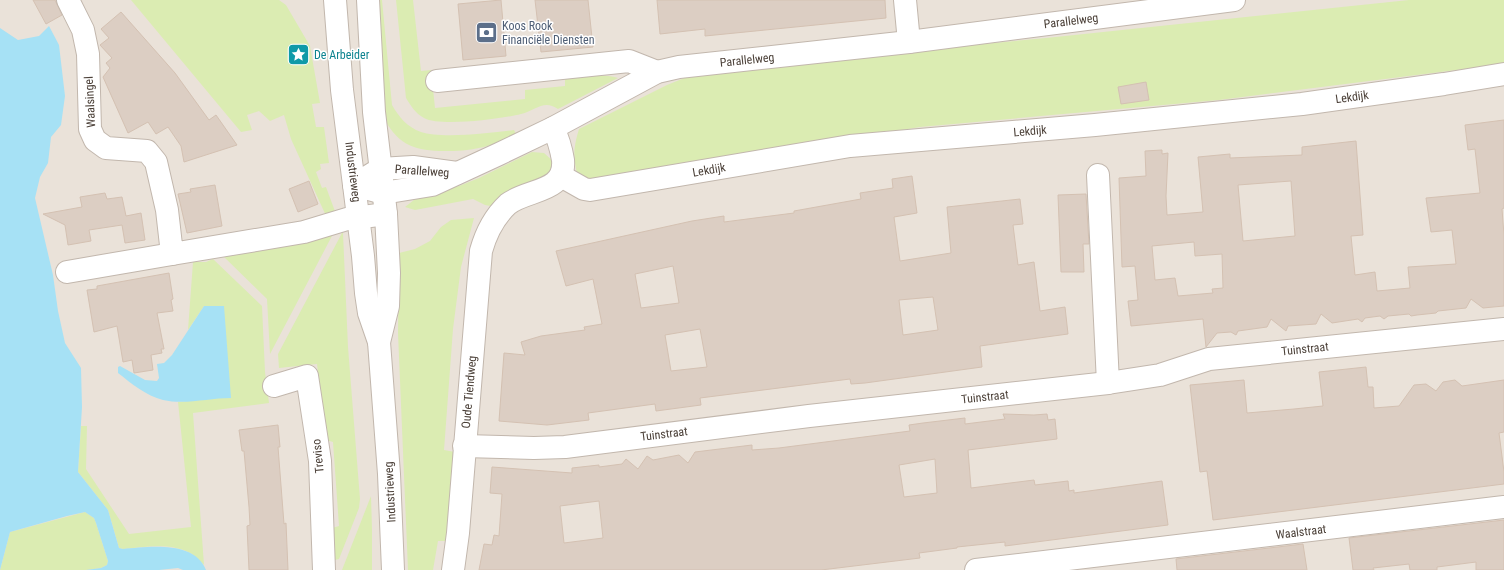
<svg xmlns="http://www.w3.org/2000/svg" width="1504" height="570" font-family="'Roboto Condensed',sans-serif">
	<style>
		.residential { fill: #eae2d9 }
		.green { fill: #dbecb2 }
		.water { fill: #a6e1f5 }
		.building { fill: #dccec3; stroke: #d4c1b2; fill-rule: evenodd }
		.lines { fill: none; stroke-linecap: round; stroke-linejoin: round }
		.minor-casing { stroke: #c2b7ad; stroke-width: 24 }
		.minor { stroke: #fff; stroke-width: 22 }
		.labels { text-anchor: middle; stroke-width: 3; stroke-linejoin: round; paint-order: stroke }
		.street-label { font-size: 12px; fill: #4b4038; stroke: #fff }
		.service-label { font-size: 12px; fill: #4e5e75; stroke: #fff; text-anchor: start }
		.culture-label { font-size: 12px; fill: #0d838f; stroke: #fff; text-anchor: start }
	</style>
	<rect width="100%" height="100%" fill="#f6f1eb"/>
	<rect class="residential" x="0" y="0" width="1504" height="570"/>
	<g class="green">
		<path d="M 131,0 L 279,0 L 286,5 L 310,46 L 320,103 L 312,104 L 316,127 L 324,127 L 329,163 L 320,164 L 321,169 L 316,172 L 322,188 L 326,187 L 336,214 L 327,218 L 291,139 L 284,115 L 270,121 L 259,111 L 247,115 L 252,130 L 241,132 Z"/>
		<path d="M 374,0 L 382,0 L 392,105 C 399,117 407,127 421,132 C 441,139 492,133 514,130 L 516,134 C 490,147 474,151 444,151 C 417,151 399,146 385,120 Z"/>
		<path d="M 396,0 L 413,0 L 421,71 L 431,70 L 435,108 L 525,99 L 525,90 L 565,86 L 565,78 C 583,77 601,73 618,78 L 558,109 C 544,99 536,110 521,114 C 502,119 440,127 424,118 C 415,113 411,106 406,98 Z"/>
		<path d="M 1409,0 L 1504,0 L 1504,64 L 1219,100 L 920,127 L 589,181 L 578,178 C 573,157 573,149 579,129 L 667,85 L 697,73 L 781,63 L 1046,38 Z"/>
		<path d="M 532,152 L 544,153 L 554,162 L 549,175 L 496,207 L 485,205 L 473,199 L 415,210 L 405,207 L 419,196 L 459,186 L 479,178 Z"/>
		<path d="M 474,218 L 461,267 L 453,329 L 444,450 L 455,452 L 448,541 L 438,541 L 433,570 L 408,570 L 398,333 L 399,253 L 415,249 L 430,241 L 441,227 L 451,220 Z"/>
		<path d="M 342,233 L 343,233 L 348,347 L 360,499 L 359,508 L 339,559 L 335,560 L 333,559 L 332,528 L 339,526 L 333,442 L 326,440 L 317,364 L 279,368 L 278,354 Z"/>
		<path d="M 333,234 L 270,354 L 267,299 L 222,255 Z"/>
		<path d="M 213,259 L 262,306 L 265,372 L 269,403 L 193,413 L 204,565 C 200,561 196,557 192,554 C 172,542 145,547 123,549 L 119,548 L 108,510 L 78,472 L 81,426 L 87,426 L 86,469 L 129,534 L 191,527 L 178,402 L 216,398 L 231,398 L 204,306 L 188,330 L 193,262 L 206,262 Z"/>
		<path d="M 371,496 L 372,529 L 372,570 L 342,570 Z"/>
		<path d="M 85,512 L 94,518 L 96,523 L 108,561 L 107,565 L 101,568 L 86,570 L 0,570 L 10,532 Z"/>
	</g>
	<g class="water">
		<path d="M 49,26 L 59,45 L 65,96 L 61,125 L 51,137 L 48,163 L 40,177 L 35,198 L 53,275 L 58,311 L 65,343 L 81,368 L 82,407 L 78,472 L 108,510 L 119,548 L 123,549 C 148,547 194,540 206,570 L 183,570 L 178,568 L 159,570 L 86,570 L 101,568 L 107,565 L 108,561 L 96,523 L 94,518 L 85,512 L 67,516 L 10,532 L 0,570 L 0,28 L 18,40 L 39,36 Z"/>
		<path d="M 204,306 L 224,306 L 231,398 C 209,398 185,405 163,400 C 146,396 131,383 118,373 L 118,367 L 120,366 L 145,380 L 157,381 L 159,378 L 157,364 L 164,363 L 172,355 Z"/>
	</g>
	<g class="building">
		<path d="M 33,0 L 55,0 L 62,15 L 46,24 Z"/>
		<path d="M 501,0 L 506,56 L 463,60 L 458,4 Z"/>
		<path d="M 535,0 L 588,0 L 593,47 L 541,52 Z"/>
		<path d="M 657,0 L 885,0 L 886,18 L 705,36 L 705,29 L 660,34 Z"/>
		<path d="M 121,12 L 175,73 L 209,120 L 216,115 L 237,145 L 184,162 L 181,146 L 168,127 L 156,134 L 148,122 L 128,133 L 103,77 L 110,68 L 106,63 L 112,58 L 100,45 L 109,38 L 101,29 Z"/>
		<path d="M 1146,82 L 1149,100 L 1121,104 L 1118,87 Z"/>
		<path d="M 1504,120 L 1504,208 L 1502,209 L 1504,235 L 1504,306 L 1483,308 L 1471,299 L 1466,308 L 1438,311 L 1436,313 L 1417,315 L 1411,316 L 1409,314 L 1388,316 L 1384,319 L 1380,316 L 1365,318 L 1362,322 L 1358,319 L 1332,323 L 1321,314 L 1316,324 L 1288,326 L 1286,331 L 1271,319 L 1267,327 L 1238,331 L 1236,335 L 1231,332 L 1217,333 L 1206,347 L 1203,319 L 1131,326 L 1128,301 L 1138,300 L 1135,266 L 1122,267 L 1119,178 L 1146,176 L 1145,151 L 1162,150 L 1162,154 L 1168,153 L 1166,196 L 1167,215 L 1203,212 L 1198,157 L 1230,154 L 1230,158 L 1302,155 L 1302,147 L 1356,141 L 1363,235 L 1351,236 L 1355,275 L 1375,272 L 1377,291 L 1410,288 L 1408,267 L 1456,264 L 1452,230 L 1431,232 L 1426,198 L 1480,193 L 1475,149 L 1468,150 L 1465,125 ZM 1291,181 L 1295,236 L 1243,241 L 1238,185 ZM 1194,242 L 1195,256 L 1222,254 L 1223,288 L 1212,289 L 1213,293 L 1178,296 L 1175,278 L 1155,280 L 1152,246 Z"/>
		<path d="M 912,176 L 917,213 L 894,217 L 900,261 L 951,253 L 947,207 L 1020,199 L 1023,224 L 1013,225 L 1018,265 L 1034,262 L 1040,311 L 1065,307 L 1068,334 L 980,346 L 982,367 L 865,383 L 851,384 L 850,379 L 700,398 L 701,405 L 656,411 L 655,404 L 588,413 L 589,420 L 547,425 L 499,421 L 504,353 L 525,355 L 521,342 L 541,336 L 585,330 L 584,327 L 602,324 L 593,279 L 566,286 L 556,251 L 692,221 L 724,216 L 724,222 L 794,213 L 794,211 L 861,199 L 860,193 L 893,188 L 892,179 ZM 673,266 L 679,303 L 641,308 L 635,274 ZM 933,297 L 938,330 L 903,335 L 899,300 ZM 700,329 L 707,367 L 671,371 L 665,335 Z"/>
		<path d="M 309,181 L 318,204 L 298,212 L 289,189 Z"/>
		<path d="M 215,185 L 222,226 L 187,233 L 178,194 L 191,192 L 190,189 Z"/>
		<path d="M 105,193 L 107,199 L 122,197 L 126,216 L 141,213 L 145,240 L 125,243 L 122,225 L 89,230 L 91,241 L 68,245 L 65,225 L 43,214 L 82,207 L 80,197 Z"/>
		<path d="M 1086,194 L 1089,244 L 1083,244 L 1084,272 L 1061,272 L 1058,195 Z"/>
		<path d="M 169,273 L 173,299 L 171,300 L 173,311 L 157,313 L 164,349 L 161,349 L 162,353 L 151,355 L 153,370 L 134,373 L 132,360 L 123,362 L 117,326 L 94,332 L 87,290 L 97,289 L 97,286 Z"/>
		<path d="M 1366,367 L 1368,387 L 1373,387 L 1374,408 L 1399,406 L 1414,385 L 1426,384 L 1436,391 L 1443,382 L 1455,380 L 1462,386 L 1504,380 L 1504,432 L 1499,433 L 1504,472 L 1504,484 L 1213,520 L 1207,471 L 1200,472 L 1190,385 L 1244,380 L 1247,413 L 1294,409 L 1323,406 L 1319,372 Z"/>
		<path d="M 1003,414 L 1034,415 L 1047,414 L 1048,420 L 1055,419 L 1057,439 L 968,450 L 971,488 L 1034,480 L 1035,485 L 1068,481 L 1069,491 L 1074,490 L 1074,493 L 1162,481 L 1168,525 L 1005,546 L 1005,542 L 957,547 L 957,548 L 919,553 L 920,558 L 821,570 L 479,570 L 484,544 L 492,545 L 494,535 L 499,536 L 502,494 L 490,493 L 492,467 L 572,473 L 572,468 L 599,465 L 599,467 L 622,464 L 626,459 L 638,469 L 647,456 L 653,460 L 679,455 L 688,463 L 695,452 L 752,445 L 752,450 L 779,448 L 910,431 L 909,425 L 923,423 L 965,418 L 965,424 L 1005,419 ZM 935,459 L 937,493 L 904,497 L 899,465 ZM 599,501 L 603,538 L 564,543 L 560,506 Z"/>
		<path d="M 278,425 L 280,447 L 278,447 L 284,524 L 286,523 L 288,570 L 249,570 L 247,526 L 250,525 L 249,507 L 244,451 L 242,451 L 239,430 Z"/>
		<path d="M 1504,520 L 1504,570 L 1476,570 L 1476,562 L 1437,567 L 1437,570 L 1410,570 L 1409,564 L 1373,568 L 1374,570 L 1353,570 L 1349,538 Z"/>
		<path d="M 1303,544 L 1307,570 L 1177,570 L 1176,559 Z"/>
	</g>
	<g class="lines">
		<defs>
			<g id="minor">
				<path d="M 68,0 L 83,30 L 88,54 L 90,129 L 95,140 L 106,148 L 147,151 L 156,162 L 167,210 L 172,254 L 304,232 L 347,219 L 386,214"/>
				<path d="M 335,0 L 342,90 L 363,256 L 366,293 L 369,313 L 379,342 L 389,474 L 393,570"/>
				<path d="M 368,0 L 374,112 L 386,214 L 389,273 L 388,306 L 379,342"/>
				<path d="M 905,0 L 909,42"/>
				<path d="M 437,81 L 629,61 L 657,72"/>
				<path d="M 1098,175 L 1108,383"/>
				<path d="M 561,176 L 584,189 L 590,190 L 850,146 L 1095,125 L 1302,104 L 1444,84 L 1504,74"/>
				<path d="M 367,177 L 380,169 L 413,167 L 457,173"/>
				<path d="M 354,185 L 383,193 L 432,185 L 499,154 L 553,128 L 657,72 L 679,67 L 909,42 L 1234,0"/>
				<path d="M 67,272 L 172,254"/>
				<path d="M 274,386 L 307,376 L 320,461 L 324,570"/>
				<path d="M 464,446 L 534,448 L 565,447 L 809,416 L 1108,383 L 1160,375 L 1209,359 L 1504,329"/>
				<path d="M 453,570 L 458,533 L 481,251 C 486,233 494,217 508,204 C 527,189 566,193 563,160 C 561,148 558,138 553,128"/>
				<path d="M 976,570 L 1504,507"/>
			</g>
		</defs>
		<use href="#minor" class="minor-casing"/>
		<use href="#minor" class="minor"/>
	</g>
	<defs>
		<symbol id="bank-square" viewBox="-11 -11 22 22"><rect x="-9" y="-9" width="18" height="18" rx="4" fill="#5c6f8a" stroke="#fff"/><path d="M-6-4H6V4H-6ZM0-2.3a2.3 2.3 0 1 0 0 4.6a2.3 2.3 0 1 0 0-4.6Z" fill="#fff"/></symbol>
		<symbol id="sight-square" viewBox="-11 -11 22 22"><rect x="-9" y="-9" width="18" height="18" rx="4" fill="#0f9aa8" stroke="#fff"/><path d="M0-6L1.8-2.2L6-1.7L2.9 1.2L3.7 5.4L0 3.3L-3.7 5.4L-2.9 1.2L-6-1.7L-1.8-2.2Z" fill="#fff"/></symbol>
	</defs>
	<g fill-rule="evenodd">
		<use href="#bank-square" x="474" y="20" width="25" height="25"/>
		<use href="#sight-square" x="286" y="42" width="25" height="25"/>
	</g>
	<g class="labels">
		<g class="street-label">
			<text transform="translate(1071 21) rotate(-7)" y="4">Parallelweg</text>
			<text transform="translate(747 60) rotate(-6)" y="4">Parallelweg</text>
			<text transform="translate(1352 97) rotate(-8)" y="4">Lekdijk</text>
			<text transform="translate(90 102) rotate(-93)" y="4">Waalsingel</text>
			<text transform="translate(1030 131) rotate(-5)" y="4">Lekdijk</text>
			<text transform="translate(709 170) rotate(-10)" y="4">Lekdijk</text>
			<text transform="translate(422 171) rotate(4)" y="4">Parallelweg</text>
			<text transform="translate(353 172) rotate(83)" y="4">Industrieweg</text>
			<text transform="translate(1305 349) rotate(-6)" y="4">Tuinstraat</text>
			<text transform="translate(469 392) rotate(-85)" y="4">Oude Tiendweg</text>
			<text transform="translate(985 397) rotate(-6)" y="4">Tuinstraat</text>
			<text transform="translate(664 434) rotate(-7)" y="4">Tuinstraat</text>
			<text transform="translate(318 456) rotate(-96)" y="4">Treviso</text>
			<text transform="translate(390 492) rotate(-93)" y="4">Industrieweg</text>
			<text transform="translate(1301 532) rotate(-7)" y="4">Waalstraat</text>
		</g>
		<g class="service-label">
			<text x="502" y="30">Koos Rook<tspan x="502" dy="14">Financiële Diensten</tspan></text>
		</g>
		<g class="culture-label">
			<text x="314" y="59">De Arbeider</text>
		</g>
	</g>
</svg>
